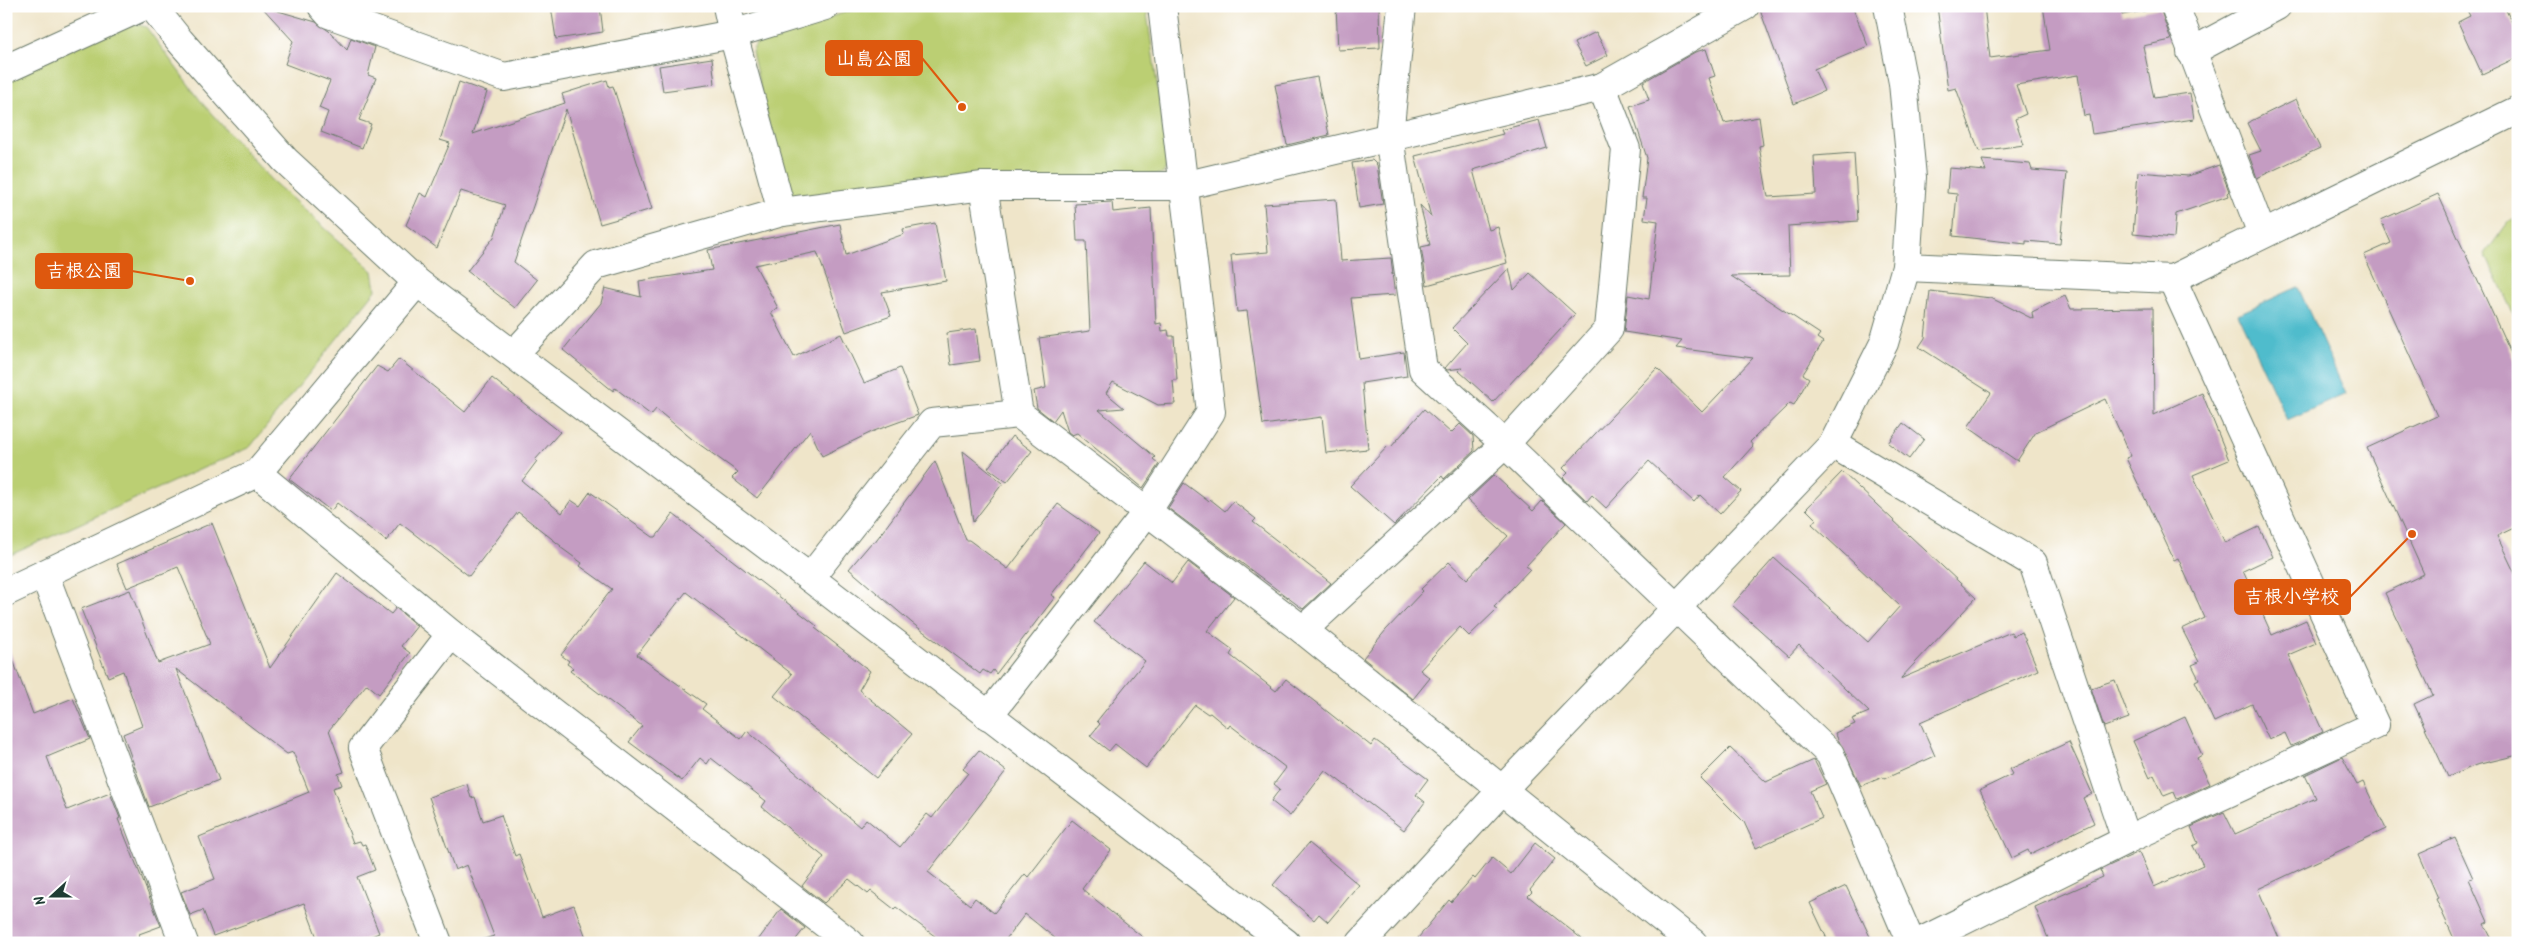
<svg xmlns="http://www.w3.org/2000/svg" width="2524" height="949" font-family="Kalam,'Klee One',sans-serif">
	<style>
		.green { fill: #bbcf73; stroke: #6d8654 }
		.water { fill: #50bccc; stroke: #387c80 }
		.building { fill: #c49cc2 }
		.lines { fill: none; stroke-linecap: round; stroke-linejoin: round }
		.street-casing { stroke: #687868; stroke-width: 30 }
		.secondary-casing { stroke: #687868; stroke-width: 30 }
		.street { stroke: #fff; stroke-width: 28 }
		.secondary { stroke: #fff; stroke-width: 28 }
		.leader { fill: none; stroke: #de580e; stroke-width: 2 }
		.callout-dot { fill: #de580e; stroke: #fff; stroke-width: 2 }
		.callout { fill: #de580e; stroke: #de580e; stroke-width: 2 }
		.callout-label { font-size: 19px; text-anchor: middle; font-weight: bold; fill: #fff }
	</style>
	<rect width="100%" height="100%" fill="#fff"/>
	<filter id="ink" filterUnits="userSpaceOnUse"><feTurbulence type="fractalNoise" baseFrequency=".02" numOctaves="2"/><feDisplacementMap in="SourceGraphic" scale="10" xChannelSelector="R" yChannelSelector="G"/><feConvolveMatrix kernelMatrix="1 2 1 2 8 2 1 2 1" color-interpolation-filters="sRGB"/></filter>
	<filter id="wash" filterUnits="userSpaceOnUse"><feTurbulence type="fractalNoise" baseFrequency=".0096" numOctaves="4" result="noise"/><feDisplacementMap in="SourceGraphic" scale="20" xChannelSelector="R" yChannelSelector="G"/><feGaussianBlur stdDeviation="1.12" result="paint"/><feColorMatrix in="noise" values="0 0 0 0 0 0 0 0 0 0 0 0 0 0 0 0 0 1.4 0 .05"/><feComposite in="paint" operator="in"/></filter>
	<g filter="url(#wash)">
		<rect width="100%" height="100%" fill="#efe5c9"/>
		<g class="green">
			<path d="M 867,6 L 1146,6 L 1168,162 L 1163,174 L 798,204 L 784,193 L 752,52 L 759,38 Z"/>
			<path d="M 130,22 L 146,27 L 203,104 L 270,179 L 373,271 L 376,290 L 250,447 L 6,557 L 6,76 Z"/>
			<path d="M 2518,217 L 2518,324 L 2485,254 L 2509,221 Z"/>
		</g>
		<path class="water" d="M 2298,287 L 2346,394 L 2287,420 L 2238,314 Z"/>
		<g id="blocks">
			<g class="building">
				<path d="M 261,6 L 316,22 L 329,31 L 347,50 L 351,38 L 375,47 L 368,75 L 376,78 L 359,120 L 371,124 L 362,148 L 321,132 L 328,112 L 319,108 L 330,81 L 285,64 L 293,41 Z"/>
				<path d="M 551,6 L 600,6 L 603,32 L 556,39 Z"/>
				<path d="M 1336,6 L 1379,6 L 1380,48 L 1338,50 Z"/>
				<path d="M 1761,6 L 1852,6 L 1868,46 L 1814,69 L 1824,91 L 1794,104 L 1760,10 Z"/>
				<path d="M 1937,6 L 1984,6 L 1990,58 L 2050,50 L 2043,6 L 2121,6 L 2122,15 L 2160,8 L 2171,40 L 2143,46 L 2154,98 L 2190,93 L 2194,119 L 2092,134 L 2089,115 L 2084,116 L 2078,75 L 2016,85 L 2026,114 L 2015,119 L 2024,145 L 1979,151 L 1956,88 L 1948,90 Z"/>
				<path d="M 2465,6 L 2504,6 L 2518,35 L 2518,57 L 2482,74 L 2458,22 L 2470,16 Z"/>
				<path d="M 1596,32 L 1608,55 L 1586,66 L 1574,43 Z"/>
				<path d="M 1706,49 L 1715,76 L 1709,78 L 1724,123 L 1759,117 L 1763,145 L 1759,146 L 1768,197 L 1816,194 L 1814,156 L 1854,153 L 1858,221 L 1788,226 L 1790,275 L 1731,276 L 1820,334 L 1817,338 L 1823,342 L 1803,374 L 1809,378 L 1794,405 L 1790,403 L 1750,442 L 1753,446 L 1725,477 L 1741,491 L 1720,514 L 1700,495 L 1694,502 L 1649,461 L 1606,508 L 1592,495 L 1587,501 L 1563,478 L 1568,473 L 1563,468 L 1657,368 L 1702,412 L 1753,358 L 1676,348 L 1682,341 L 1624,332 L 1628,295 L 1649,299 L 1658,221 L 1644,219 L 1647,198 L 1642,198 L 1647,158 L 1630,106 L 1649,100 L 1643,82 L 1695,52 Z"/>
				<path d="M 712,58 L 715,84 L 663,91 L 659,66 Z"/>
				<path d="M 1317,77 L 1329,135 L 1287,145 L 1275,85 Z"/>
				<path d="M 607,80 L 609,87 L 613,86 L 652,209 L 600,224 L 566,109 L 514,262 L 537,280 L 515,308 L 467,271 L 494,237 L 505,205 L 461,191 L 437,248 L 406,225 L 420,193 L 427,197 L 450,143 L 440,140 L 459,82 L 487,92 L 473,134 L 565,103 L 562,94 Z"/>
				<path d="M 2296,99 L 2320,148 L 2257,178 L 2249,155 L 2261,151 L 2247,123 Z"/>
				<path d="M 1539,120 L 1547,148 L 1473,170 L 1489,230 L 1498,227 L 1507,263 L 1427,285 L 1421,247 L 1430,245 L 1420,205 L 1431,217 L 1415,156 L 1503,134 L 1501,130 Z"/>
				<path d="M 1372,160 L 1377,165 L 1383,204 L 1359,208 L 1352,163 Z"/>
				<path d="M 1982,160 L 2030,164 L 2032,170 L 2067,173 L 2060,244 L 2026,241 L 2026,244 L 1953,236 L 1957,194 L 1947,193 L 1949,168 L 1986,171 Z"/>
				<path d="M 2219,165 L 2229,191 L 2227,193 L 2228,196 L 2176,214 L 2174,238 L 2133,234 L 2138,172 L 2188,176 Z"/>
				<path d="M 2438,194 L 2518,369 L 2518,526 L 2497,536 L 2518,580 L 2518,755 L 2476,765 L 2448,777 L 2414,704 L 2433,695 L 2385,593 L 2424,574 L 2367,448 L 2437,416 L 2364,255 L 2391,243 L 2381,220 Z"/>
				<path d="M 1336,199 L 1341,261 L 1391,258 L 1393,275 L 1392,273 L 1395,295 L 1351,298 L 1359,359 L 1404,352 L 1407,376 L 1362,383 L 1368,449 L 1326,453 L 1322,417 L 1263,425 L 1247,311 L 1237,312 L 1231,255 L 1268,252 L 1264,204 Z"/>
				<path d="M 1112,202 L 1113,212 L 1151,208 L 1156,324 L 1161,323 L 1162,331 L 1168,330 L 1169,336 L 1174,336 L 1177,380 L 1173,380 L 1175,404 L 1158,405 L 1113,382 L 1106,393 L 1124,408 L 1099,410 L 1155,457 L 1153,459 L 1159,464 L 1143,488 L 1077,433 L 1072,435 L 1068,432 L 1061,410 L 1053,421 L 1037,408 L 1034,391 L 1046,388 L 1039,338 L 1090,331 L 1086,241 L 1077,241 L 1075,204 Z"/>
				<path d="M 935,223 L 946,281 L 882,292 L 891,316 L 846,332 L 817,252 L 755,265 L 778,308 L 771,312 L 794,357 L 841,334 L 864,383 L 900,368 L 918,415 L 874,431 L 822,456 L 810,430 L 757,498 L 732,478 L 738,472 L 692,439 L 656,409 L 651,415 L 615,388 L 613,391 L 563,350 L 601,303 L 605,288 L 641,297 L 639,281 L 712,270 L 708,250 L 840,224 L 846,255 L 904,234 L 903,229 Z"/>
				<path d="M 1509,268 L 1514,290 L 1530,273 L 1575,314 L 1493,402 L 1459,371 L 1462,368 L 1447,370 L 1445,368 L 1467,343 L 1452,328 Z"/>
				<path d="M 1930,291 L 1991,298 L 2033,319 L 2032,312 L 2065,296 L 2071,309 L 2153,308 L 2154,415 L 2202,393 L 2229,460 L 2193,475 L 2225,543 L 2259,527 L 2273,557 L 2243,571 L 2272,635 L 2306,620 L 2316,643 L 2288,655 L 2323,732 L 2291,746 L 2285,733 L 2269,740 L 2252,704 L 2214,722 L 2195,681 L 2199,679 L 2192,665 L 2199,662 L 2182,629 L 2205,618 L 2178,558 L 2174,560 L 2126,458 L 2131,456 L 2105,399 L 2036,432 L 2017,461 L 1968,427 L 1991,393 L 1919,347 L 1925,338 Z"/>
				<path d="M 976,329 L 980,361 L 951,365 L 947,333 Z"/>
				<path d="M 399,359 L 465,412 L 492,378 L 560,432 L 535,460 L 537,461 L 522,481 L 562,513 L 571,500 L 580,506 L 590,492 L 653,537 L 656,537 L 673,514 L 817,626 L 815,628 L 870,671 L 859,690 L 912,734 L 876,778 L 774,696 L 792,674 L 686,592 L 637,655 L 706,704 L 702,709 L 741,739 L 747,731 L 860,827 L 866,819 L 900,847 L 927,814 L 932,818 L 968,773 L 963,769 L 979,750 L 1006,771 L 928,872 L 970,905 L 975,898 L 994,913 L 1025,874 L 1028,877 L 1072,820 L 1111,850 L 1082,889 L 1150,943 L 1061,943 L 1025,914 L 1003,943 L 944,943 L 896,907 L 894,909 L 871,891 L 868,894 L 849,879 L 824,903 L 802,886 L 824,857 L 762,807 L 766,801 L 711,758 L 707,764 L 700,758 L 682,781 L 629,742 L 642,726 L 570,671 L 573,668 L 567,664 L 569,661 L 561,655 L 612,589 L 580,566 L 582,563 L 560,547 L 561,546 L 518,512 L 469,576 L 400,523 L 386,541 L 337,503 L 331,511 L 289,479 L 377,366 L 388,372 Z"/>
				<path d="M 1424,409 L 1451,433 L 1460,424 L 1473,436 L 1474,451 L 1444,479 L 1442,476 L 1394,525 L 1350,486 L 1389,445 L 1391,447 Z"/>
				<path d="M 1903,423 L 1924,439 L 1909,459 L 1888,443 Z"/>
				<path d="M 1012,436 L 1032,451 L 1007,482 L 988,468 Z"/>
				<path d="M 963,451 L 1003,483 L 973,522 Z"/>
				<path d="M 935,461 L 966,540 L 969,540 L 1008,569 L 1058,504 L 1099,533 L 1051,595 L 1055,597 L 996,674 L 993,670 L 990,674 L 983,670 L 980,674 L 912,623 L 849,569 L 872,542 L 874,543 Z"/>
				<path d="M 1842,472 L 1976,598 L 1900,679 L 2011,632 L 2013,636 L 2022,632 L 2038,670 L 1920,722 L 1935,756 L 1884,779 L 1883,777 L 1861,786 L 1835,733 L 1855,724 L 1852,719 L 1869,712 L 1799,645 L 1789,656 L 1732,605 L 1774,558 L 1868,642 L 1900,606 L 1812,524 L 1816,519 L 1806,509 Z"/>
				<path d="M 1494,475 L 1533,511 L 1542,501 L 1566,523 L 1526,566 L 1530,569 L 1494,607 L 1497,609 L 1469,636 L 1460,627 L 1420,670 L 1430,678 L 1413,699 L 1363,658 L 1386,630 L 1423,591 L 1421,589 L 1449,562 L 1467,579 L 1508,536 L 1468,500 Z"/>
				<path d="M 1184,483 L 1208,501 L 1210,499 L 1225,511 L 1233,501 L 1256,519 L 1253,522 L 1331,583 L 1303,609 L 1168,508 Z"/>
				<path d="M 212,523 L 270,668 L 337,573 L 391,614 L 396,608 L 417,626 L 401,646 L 410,653 L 379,694 L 367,684 L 329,730 L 344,772 L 338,774 L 342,785 L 333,788 L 353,843 L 360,841 L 362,845 L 365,844 L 375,870 L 357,877 L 379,933 L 355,943 L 319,943 L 304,903 L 213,936 L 203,910 L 190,915 L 181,892 L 215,879 L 199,837 L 309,792 L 293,752 L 287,754 L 176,669 L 219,780 L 149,807 L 123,734 L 142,726 L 123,671 L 108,677 L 81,609 L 130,590 L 158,663 L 210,644 L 178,567 L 127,588 L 117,564 Z"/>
				<path d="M 1144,561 L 1172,583 L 1188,562 L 1234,597 L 1207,631 L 1233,650 L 1230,655 L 1276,691 L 1286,679 L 1371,746 L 1375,740 L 1428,779 L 1416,795 L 1425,802 L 1404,830 L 1325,770 L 1290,816 L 1271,801 L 1280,789 L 1274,784 L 1286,768 L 1230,725 L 1228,728 L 1210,713 L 1208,714 L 1195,705 L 1146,768 L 1115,744 L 1109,751 L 1090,736 L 1100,724 L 1097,721 L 1145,661 L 1094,622 Z"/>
				<path d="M 9,649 L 33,714 L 73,698 L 90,739 L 47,757 L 67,810 L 110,793 L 120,818 L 118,819 L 161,926 L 139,934 L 140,937 L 126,943 L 6,943 L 6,650 Z"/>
				<path d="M 2115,680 L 2129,718 L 2104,727 L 2091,688 Z"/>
				<path d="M 2185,717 L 2202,755 L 2197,758 L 2210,784 L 2177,799 L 2174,792 L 2164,796 L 2154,775 L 2150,778 L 2133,741 Z"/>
				<path d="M 2069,742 L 2092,793 L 2083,798 L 2094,823 L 2030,854 L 2028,850 L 2012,858 L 1980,790 L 2013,774 L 2010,769 Z"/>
				<path d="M 1730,748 L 1766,782 L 1814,760 L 1826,784 L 1810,791 L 1822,818 L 1756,848 L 1744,822 L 1700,778 Z"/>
				<path d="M 2342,757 L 2357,785 L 2363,782 L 2386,829 L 2258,889 L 2281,943 L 2050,943 L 2035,907 L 2103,877 L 2100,870 L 2139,852 L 2154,887 L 2203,865 L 2193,846 L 2198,843 L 2191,827 L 2224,812 L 2235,834 L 2316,798 L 2305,775 Z"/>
				<path d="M 467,784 L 471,798 L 475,797 L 483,821 L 501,815 L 515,856 L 519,854 L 542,917 L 574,905 L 588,943 L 482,943 L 481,940 L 494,936 L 467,865 L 455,870 L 429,797 Z"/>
				<path d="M 2455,838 L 2473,878 L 2469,879 L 2488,922 L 2484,924 L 2494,943 L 2456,943 L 2436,899 L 2438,898 L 2419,854 Z"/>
				<path d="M 1309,843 L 1359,885 L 1328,922 L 1319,914 L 1314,920 L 1273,885 Z"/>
				<path d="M 1535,843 L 1555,859 L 1530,890 L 1532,892 L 1528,896 L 1587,943 L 1414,943 L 1449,900 L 1451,902 L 1473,877 L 1475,879 L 1492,858 L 1511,874 Z"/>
				<path d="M 1846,886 L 1873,943 L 1829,943 L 1810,903 Z"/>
				<path d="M 781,909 L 805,928 L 793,943 L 756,943 Z"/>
			</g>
		</g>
	</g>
	<g filter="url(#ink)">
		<use href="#blocks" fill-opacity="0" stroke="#687868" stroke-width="1"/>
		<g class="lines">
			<defs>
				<g id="street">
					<path d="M 322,6 L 329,14 L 504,77 L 733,34 L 825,6"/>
					<path d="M 727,6 L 733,34 L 782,212"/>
					<path d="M 1402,6 L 1389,136 L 1423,369 L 1505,444 L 1830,754 L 1911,943"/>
					<path d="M 2175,6 L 2262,234"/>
					<path d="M 2191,52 L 2277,6"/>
					<path d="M 6,69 L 144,6"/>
					<path d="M 983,186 L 1019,414 L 1303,630 L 1693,943"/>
					<path d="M 1906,267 L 2172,279 L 2518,110"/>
					<path d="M 514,354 L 596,265 L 782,212 L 983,186 L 1183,186 L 1602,87 L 1745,6"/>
					<path d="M 1833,444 L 2033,563 L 2126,840"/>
					<path d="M 257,473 L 451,634 L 850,943"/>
					<path d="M 45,576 L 184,943"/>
					<path d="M 810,578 L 932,423 L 1019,414"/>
					<path d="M 6,592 L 257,473 L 417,282"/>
					<path d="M 1303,630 L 1505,444 L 1609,329 L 1626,149 L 1602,87"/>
					<path d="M 988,716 L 1146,513 L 1211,412 L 1162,6"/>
					<path d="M 438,943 L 363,748 L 451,634"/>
					<path d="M 1918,943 L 2126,840 L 2375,725 L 2172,279"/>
				</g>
				<g id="secondary">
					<path d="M 152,6 L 180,41 L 285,160 L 417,282 L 810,578 L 1286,943"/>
					<path d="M 1361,943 L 1502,790 L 1833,444 L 1884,343 L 1906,267 L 1912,177 L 1903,83 L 1888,6"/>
				</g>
			</defs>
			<use href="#street" class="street-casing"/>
			<use href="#secondary" class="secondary-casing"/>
			<use href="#street" class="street"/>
			<use href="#secondary" class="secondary"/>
		</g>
	</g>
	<path class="leader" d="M962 107L922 58M190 281L132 271M2412 534L2350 597"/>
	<g class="callout-dot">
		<circle cx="962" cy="107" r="5"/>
		<circle cx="190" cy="281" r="5"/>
		<circle cx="2412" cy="534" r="5"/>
	</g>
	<g class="callout">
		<rect x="826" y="41" width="96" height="34" rx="5"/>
		<rect x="36" y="254" width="96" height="34" rx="5"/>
		<rect x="2235" y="580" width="115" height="34" rx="5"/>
	</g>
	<g class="callout-label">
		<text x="874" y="65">山島公園</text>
		<text x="84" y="277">吉根公園</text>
		<text x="2292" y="603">吉根小学校</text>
	</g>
	<rect width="2524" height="949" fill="none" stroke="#fff" stroke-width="25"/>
	<g transform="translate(52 896) rotate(249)" stroke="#ffffff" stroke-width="4" paint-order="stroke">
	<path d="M0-4L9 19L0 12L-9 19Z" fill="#1f3d34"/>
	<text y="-8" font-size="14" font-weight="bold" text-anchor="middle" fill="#1f3d34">N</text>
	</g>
</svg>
